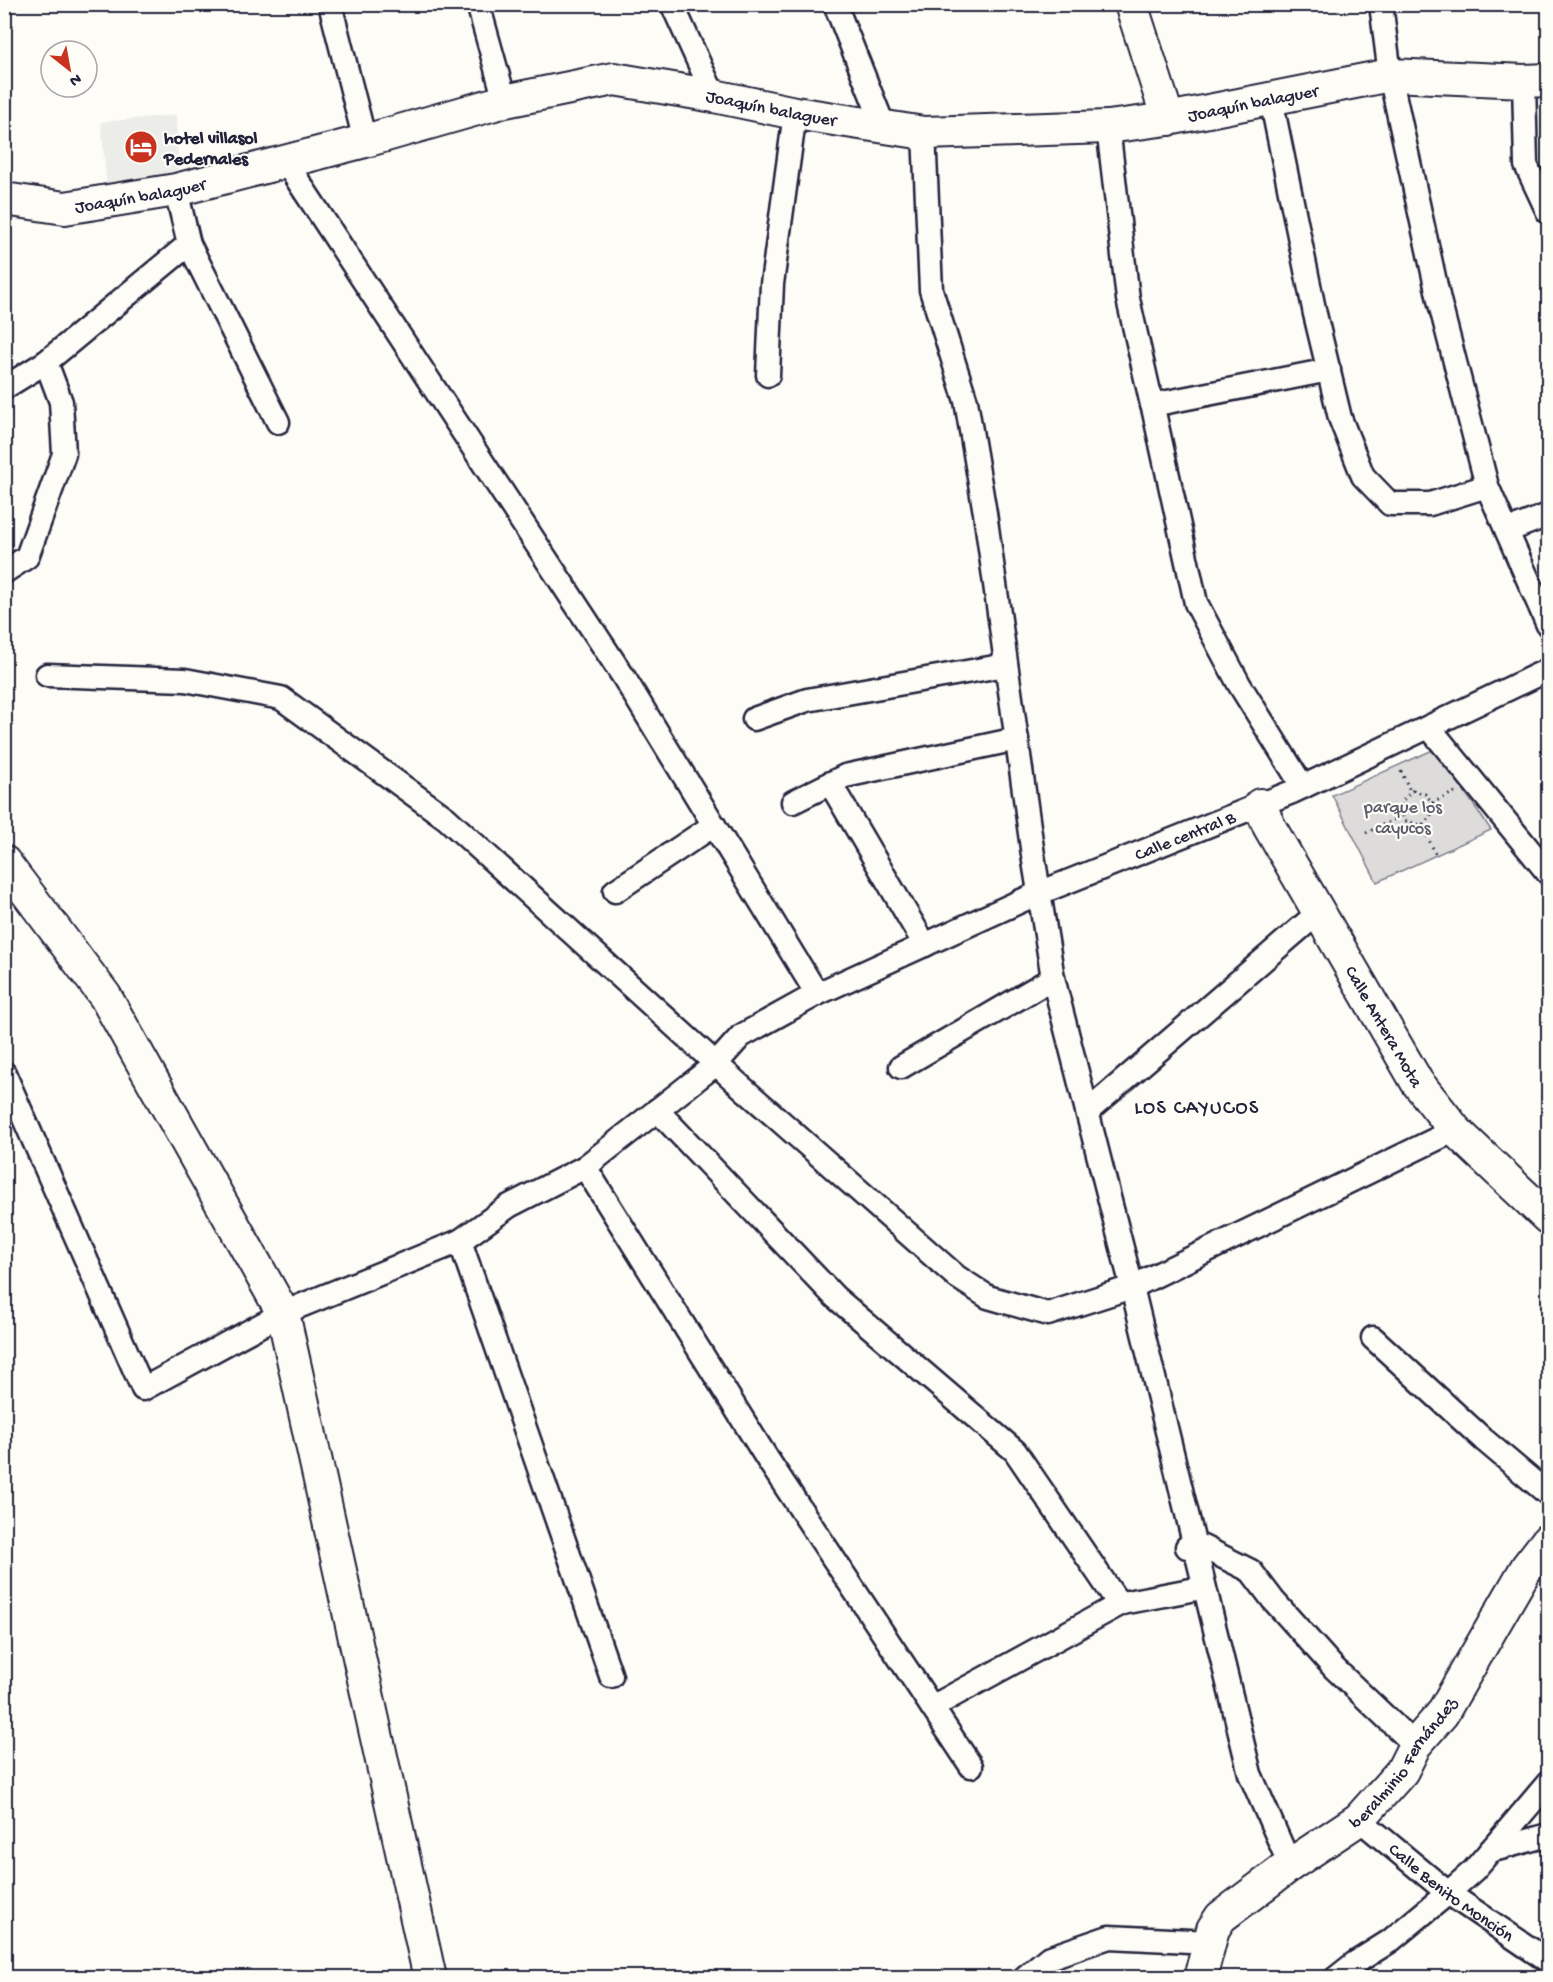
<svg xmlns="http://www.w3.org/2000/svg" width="1553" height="1982" font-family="'Gochi Hand',sans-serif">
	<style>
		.built { fill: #ecece9 }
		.green { fill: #dddcdb; stroke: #807f8b; stroke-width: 1.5 }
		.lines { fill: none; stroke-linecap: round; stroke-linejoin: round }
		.street-casing { stroke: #22223b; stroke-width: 27 }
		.secondary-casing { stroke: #22223b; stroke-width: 36 }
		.path { stroke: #22223b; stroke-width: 3; stroke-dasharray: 1.5 4.5; stroke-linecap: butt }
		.street { stroke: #fdfcf7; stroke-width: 22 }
		.secondary { stroke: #fdfcf7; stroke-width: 32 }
		.labels { text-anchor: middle; stroke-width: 4.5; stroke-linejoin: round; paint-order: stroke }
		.street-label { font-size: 18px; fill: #22223b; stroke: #fdfcf7 }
		.poi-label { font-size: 18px; font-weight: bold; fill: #22223b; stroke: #fdfcf7; text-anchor: start }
		.park-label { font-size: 18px; fill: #5a5a6b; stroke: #fdfcf7 }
		.neighbourhood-label { font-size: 20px; letter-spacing: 1.5px; fill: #22223b; stroke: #fdfcf7 }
	</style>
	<rect width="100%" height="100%" fill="#fdfcf7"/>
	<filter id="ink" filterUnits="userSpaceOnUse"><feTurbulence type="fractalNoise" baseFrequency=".0167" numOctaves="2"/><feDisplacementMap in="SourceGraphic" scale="12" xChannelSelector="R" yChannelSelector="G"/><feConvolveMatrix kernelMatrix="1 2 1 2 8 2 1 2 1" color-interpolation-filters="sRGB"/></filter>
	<g filter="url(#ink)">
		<path class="built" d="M 176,115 L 179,178 L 107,189 L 101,122 Z"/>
		<path class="green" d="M 1435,749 L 1491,830 L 1377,882 L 1332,795 Z"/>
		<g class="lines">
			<defs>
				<g id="street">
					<path d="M 330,4 L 365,141"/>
					<path d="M 478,4 L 505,101"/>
					<path d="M 672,4 L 714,96"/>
					<path d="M 835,4 L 884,127"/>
					<path d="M 1381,4 L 1390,75 L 1439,300 L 1487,486 L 1548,625"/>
					<path d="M 1524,81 L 1526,165 L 1548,212"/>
					<path d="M 1271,99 L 1315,314 L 1340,418 L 1363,476 L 1390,504 L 1430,504 L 1487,486"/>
					<path d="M 1108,127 L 1128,299 L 1152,405 L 1329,370"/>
					<path d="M 924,133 L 931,290 L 966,401 L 985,513 L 1033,855 L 1053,978 L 1132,1287 L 1250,1774 L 1290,1865"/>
					<path d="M 285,161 L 623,676 L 817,994"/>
					<path d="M 176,190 L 189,244 L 278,422"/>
					<path d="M 768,375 L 772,284 L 795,113"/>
					<path d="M 4,388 L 46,362"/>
					<path d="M 1152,403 L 1196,603 L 1239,684 L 1303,787"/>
					<path d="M 1507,531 L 1548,515"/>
					<path d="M 4,572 L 27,557 L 64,454 L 61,402 L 46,362 L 189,244"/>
					<path d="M 47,675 L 185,680 L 281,698 L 446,818 L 736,1082 L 957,1277 L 988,1297 L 1048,1314 L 1132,1287 L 1455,1130"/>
					<path d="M 754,719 L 807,700 L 1006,665"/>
					<path d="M 1429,727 L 1548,873"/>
					<path d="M 830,783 L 925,945"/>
					<path d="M 793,802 L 845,776 L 1017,739"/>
					<path d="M 615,891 L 714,825"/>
					<path d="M 901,1067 L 1053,978"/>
					<path id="s1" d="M 4,1073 L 143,1389 L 283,1313 L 460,1241 L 509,1206 L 585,1167 L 716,1064 L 741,1036 L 817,994 L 1032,896 L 1292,792 L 1548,670"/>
					<path d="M 657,1110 L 835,1297 L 1015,1451 L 1115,1598 L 1122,1603 L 1196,1589"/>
					<path d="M 1087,1112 L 1319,912"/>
					<path d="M 585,1167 L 768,1460 L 971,1766"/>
					<path d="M 460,1241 L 611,1676"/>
					<path d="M 1373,1338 L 1484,1440 L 1548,1494"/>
					<path d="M 1187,1547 L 1203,1547 L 1251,1571 L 1273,1600 L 1334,1668 L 1415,1745"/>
					<path d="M 932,1707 L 1122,1603"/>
					<path id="s2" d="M 1359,1819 L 1448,1893 L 1548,1961"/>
					<path d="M 1490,1851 L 1548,1835"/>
					<path d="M 1024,1978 L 1048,1958 L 1109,1937 L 1210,1942"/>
					<path d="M 1336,1978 L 1355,1963 L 1390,1941 L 1448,1893 L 1474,1870 L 1548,1783"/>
				</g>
				<g id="secondary">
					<path d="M 1131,4 L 1168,119"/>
					<path id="s3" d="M 4,199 L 65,208 L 176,190 L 365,141 L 505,101 L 614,79 L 714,96 L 795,113 L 924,133 L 1108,127 L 1168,119 L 1390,75 L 1524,81 L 1548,80"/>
					<path id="s4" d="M 1260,805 L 1269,826 L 1417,1082 L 1455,1130 L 1548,1218"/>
					<path d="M 4,862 L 105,996 L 283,1313 L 430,1978"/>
					<path id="s5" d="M 1200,1978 L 1213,1929 L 1221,1917 L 1290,1865 L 1359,1819 L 1402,1771 L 1415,1745 L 1442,1714 L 1527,1567 L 1548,1540"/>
				</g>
			</defs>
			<use href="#street" class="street-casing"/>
			<use href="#secondary" class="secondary-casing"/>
			<g class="path">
				<path d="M 1401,771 L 1411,793"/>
				<path d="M 1413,790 L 1425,794 L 1433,803 L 1431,816 L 1422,825 L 1406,821 L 1401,812 L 1403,800 Z"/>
				<path d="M 1432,803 L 1455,792"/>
				<path d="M 1422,825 L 1436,855"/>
				<path d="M 1366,833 L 1403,815"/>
			</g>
			<use href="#street" class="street"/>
			<use href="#secondary" class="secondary"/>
		</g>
	</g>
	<defs>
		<symbol id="hotel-disc" viewBox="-11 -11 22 22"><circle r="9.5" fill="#c8321e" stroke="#fdfcf7"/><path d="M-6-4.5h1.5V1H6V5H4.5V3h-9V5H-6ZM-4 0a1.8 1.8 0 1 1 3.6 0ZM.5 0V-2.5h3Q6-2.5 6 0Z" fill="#fff"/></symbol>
	</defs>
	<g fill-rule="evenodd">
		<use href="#hotel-disc" x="122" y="128" width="38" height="38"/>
	</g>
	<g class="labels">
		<g class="street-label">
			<text dy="6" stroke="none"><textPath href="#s3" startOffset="1272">Joaquín balaguer</textPath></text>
			<text dy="6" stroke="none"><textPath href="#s3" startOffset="786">Joaquín balaguer</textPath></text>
			<text dy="6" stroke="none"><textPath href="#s3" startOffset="138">Joaquín balaguer</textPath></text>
			<text dy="6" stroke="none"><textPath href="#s1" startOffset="1533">Calle central B</textPath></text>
			<text dy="6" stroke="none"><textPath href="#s4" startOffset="254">Calle Antera Mota</textPath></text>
			<text dy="6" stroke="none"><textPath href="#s5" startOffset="306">beralminio Fernández</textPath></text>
			<text dy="6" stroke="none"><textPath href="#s2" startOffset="118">Calle Benito Monción</textPath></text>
		</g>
		<g class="poi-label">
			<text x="164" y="143">hotel villasol<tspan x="164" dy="21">Pedernales</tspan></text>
		</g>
		<g class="park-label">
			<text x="1403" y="812">parque los<tspan x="1403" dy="21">cayucos</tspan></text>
		</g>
		<g class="neighbourhood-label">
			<text x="1197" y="1113">LOS CAYUCOS</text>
		</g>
	</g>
	<rect width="1553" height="1982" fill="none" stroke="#fdfcf7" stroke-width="24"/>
	<rect x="12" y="12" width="1529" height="1958" fill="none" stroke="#22223b" stroke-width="2" filter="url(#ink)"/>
	<g transform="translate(69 69) rotate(149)"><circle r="28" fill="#fdfcf7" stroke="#a5a5ac" stroke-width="1.5"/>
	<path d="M0-4.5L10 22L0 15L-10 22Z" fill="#c8321e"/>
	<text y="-9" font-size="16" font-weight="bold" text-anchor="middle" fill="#22223b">N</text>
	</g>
</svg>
